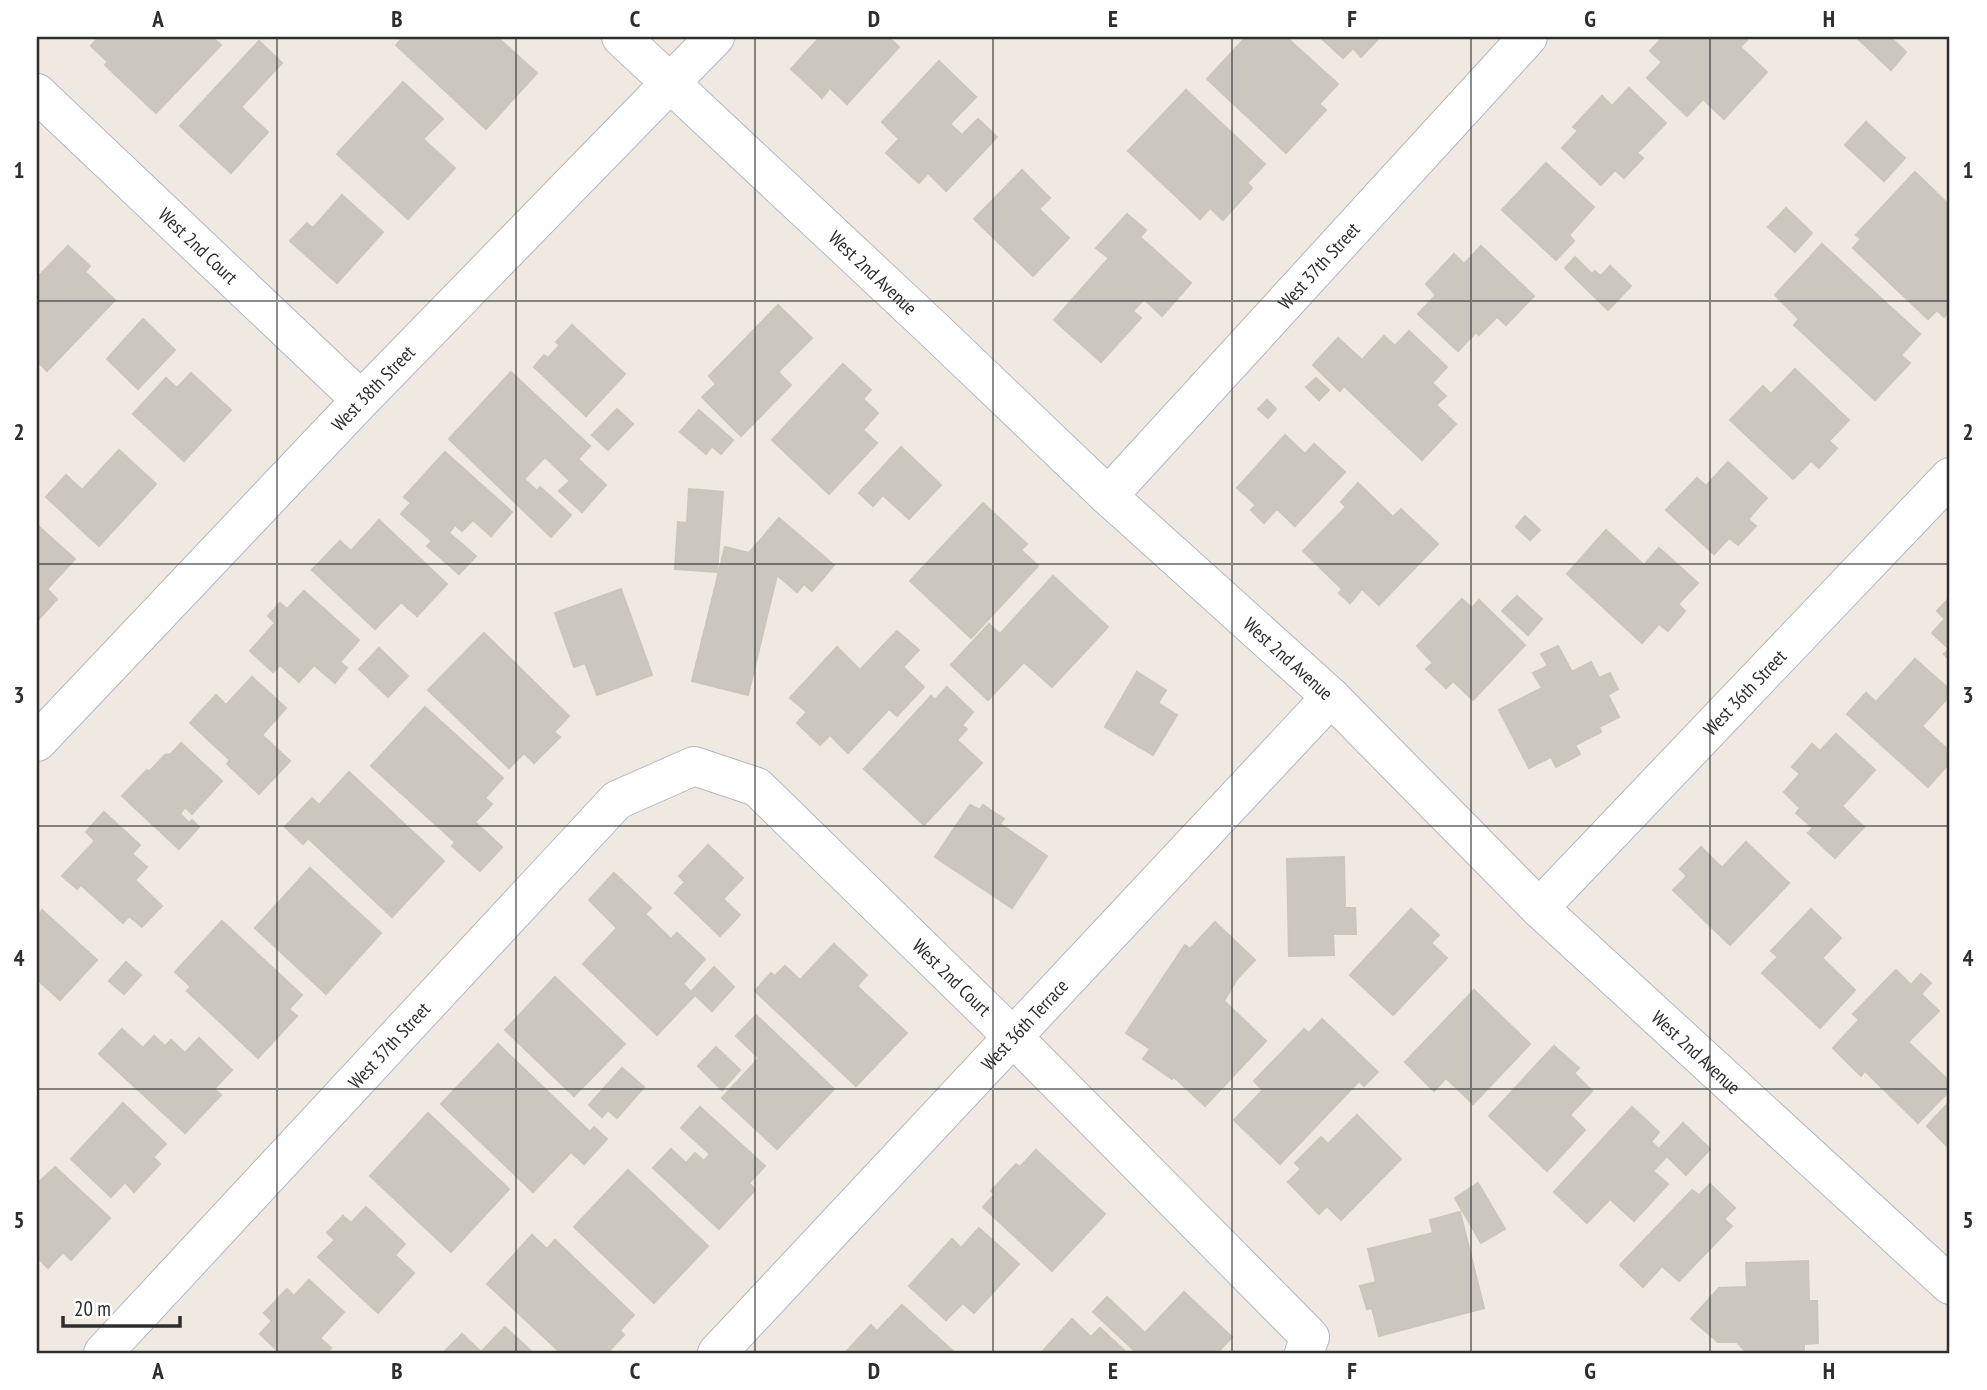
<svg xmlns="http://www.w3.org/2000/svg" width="1987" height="1390" font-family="'PT Sans Narrow',sans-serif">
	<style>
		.building { fill: #cbc7bf; stroke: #cbc5ba; stroke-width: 2 }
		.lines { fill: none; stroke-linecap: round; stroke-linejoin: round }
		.minor-casing { stroke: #b4b7c1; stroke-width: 40 }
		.minor { stroke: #fff; stroke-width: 38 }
		.grid { fill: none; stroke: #2e2e2e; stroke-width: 2; stroke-opacity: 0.55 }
		.labels { text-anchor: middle; stroke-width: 5; stroke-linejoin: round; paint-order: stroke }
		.street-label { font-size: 19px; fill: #2e2e2e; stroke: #fff }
		.neatline { fill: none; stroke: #2e2e2e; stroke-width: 2.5 }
		.grid-label { font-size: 23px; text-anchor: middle; font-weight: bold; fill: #2e2e2e }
	</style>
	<rect width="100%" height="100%" fill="#efe9e1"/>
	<g class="building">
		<path d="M 99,37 L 212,37 L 221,45 L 156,113 L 105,65 L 108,62 L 91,46 Z"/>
		<path d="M 403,37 L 497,37 L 537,73 L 486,129 L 396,45 Z"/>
		<path d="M 820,37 L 888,37 L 899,47 L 847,104 L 830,88 L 822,98 L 791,69 Z"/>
		<path d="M 1246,37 L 1286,37 L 1338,84 L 1319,104 L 1326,110 L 1286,153 L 1207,79 Z"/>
		<path d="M 1320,37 L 1380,37 L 1361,57 L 1353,48 L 1343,58 Z"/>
		<path d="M 1663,37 L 1744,37 L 1747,40 L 1740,47 L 1767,72 L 1724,119 L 1703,99 L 1687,116 L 1647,78 L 1662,62 L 1650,51 Z"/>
		<path d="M 1856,37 L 1890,37 L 1906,52 L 1891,70 Z"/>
		<path d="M 259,41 L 282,63 L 241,107 L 268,132 L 231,173 L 180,126 Z"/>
		<path d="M 939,61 L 976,97 L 950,124 L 962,135 L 978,119 L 997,137 L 946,191 L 928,173 L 919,183 L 886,153 L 899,139 L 882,122 Z"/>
		<path d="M 403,82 L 443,119 L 423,139 L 455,168 L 408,219 L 337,154 Z"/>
		<path d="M 1629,88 L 1666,123 L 1637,153 L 1643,158 L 1624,178 L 1615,170 L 1601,185 L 1562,148 L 1578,131 L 1573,127 L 1602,96 L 1612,106 Z"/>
		<path d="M 1186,90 L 1265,164 L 1247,183 L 1252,188 L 1223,220 L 1210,208 L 1200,219 L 1128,151 Z"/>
		<path d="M 1866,122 L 1905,158 L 1884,181 L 1845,145 Z"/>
		<path d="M 1546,163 L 1594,207 L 1569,235 L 1574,241 L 1556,260 L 1502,210 Z"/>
		<path d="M 1022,170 L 1050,198 L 1039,209 L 1069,238 L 1033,276 L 974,219 Z"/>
		<path d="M 1915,172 L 1950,206 L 1950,310 L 1944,317 L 1937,310 L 1928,319 L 1853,248 L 1861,239 L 1856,235 Z"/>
		<path d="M 342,195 L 383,232 L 337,283 L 290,241 L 307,223 L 313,228 Z"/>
		<path d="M 1786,208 L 1812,233 L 1795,252 L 1768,227 Z"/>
		<path d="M 1127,214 L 1146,230 L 1140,237 L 1191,283 L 1162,316 L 1144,299 L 1133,311 L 1141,318 L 1101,362 L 1054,320 L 1109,258 L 1096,248 Z"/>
		<path d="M 1822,244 L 1920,334 L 1901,355 L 1910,363 L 1875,400 L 1794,325 L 1799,319 L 1775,295 Z"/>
		<path d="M 68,246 L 90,266 L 85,272 L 115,300 L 47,371 L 37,361 L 37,278 Z"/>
		<path d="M 1481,246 L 1534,296 L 1506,325 L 1497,317 L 1479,335 L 1476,332 L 1458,351 L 1418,314 L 1436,295 L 1426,284 L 1454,254 L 1464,264 Z"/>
		<path d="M 1575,257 L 1592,274 L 1595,271 L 1601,276 L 1610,266 L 1631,286 L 1608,310 L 1565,268 Z"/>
		<path d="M 778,305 L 812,338 L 778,372 L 791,385 L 741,436 L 702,397 L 716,384 L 709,376 Z"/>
		<path d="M 143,319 L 175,350 L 138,389 L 107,359 Z"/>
		<path d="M 572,325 L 625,374 L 586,416 L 534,367 L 544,355 L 548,358 L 560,345 L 556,342 Z"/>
		<path d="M 1409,331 L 1447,367 L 1432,383 L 1446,396 L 1436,405 L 1456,424 L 1422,460 L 1344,386 L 1340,391 L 1313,365 L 1338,338 L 1362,360 L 1384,336 L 1395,346 Z"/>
		<path d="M 843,364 L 871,390 L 863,399 L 878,413 L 863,430 L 877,443 L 829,494 L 772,440 Z"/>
		<path d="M 1795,369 L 1849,420 L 1829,441 L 1837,448 L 1819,468 L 1811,461 L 1793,479 L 1730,420 L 1763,386 L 1771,394 Z"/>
		<path d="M 511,372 L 590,446 L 578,459 L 606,485 L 582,512 L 559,491 L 570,481 L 545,457 L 524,479 L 537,491 L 540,487 L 571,515 L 551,537 L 449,439 Z"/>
		<path d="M 191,373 L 231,410 L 184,461 L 133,414 L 166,378 L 177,388 Z"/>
		<path d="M 1316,378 L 1329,390 L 1319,400 L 1306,387 Z"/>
		<path d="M 1267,400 L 1276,409 L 1268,418 L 1258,409 Z"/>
		<path d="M 617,409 L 633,424 L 608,450 L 592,435 Z"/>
		<path d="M 699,410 L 733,440 L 721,454 L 712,446 L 706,454 L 680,432 Z"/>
		<path d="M 1285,435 L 1305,454 L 1314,444 L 1345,472 L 1295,526 L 1277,509 L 1264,523 L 1251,510 L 1256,505 L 1237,488 Z"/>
		<path d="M 901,447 L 941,485 L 909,519 L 883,495 L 873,506 L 859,493 Z"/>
		<path d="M 119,450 L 156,484 L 99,546 L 46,497 L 66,475 L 82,490 Z"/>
		<path d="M 445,452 L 512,512 L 491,536 L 473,520 L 462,531 L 455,525 L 449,533 L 476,556 L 459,574 L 427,546 L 432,541 L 401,514 L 411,503 L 404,497 Z"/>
		<path d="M 1728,462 L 1767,498 L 1748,519 L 1756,526 L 1738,545 L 1729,538 L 1714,554 L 1666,510 L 1697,478 L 1706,486 Z"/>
		<path d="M 1358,483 L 1393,517 L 1401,509 L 1438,544 L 1379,605 L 1362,589 L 1350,603 L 1339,593 L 1342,589 L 1303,551 L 1346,507 L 1341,502 Z"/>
		<path d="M 689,489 L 723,492 L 717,572 L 675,569 L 678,522 L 687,523 Z"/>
		<path d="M 983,503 L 1027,544 L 1021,550 L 1038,566 L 971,638 L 910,581 Z"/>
		<path d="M 1525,516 L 1540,530 L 1530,540 L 1516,527 Z"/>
		<path d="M 779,518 L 834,565 L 812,591 L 804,584 L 797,592 L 777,575 L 748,695 L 692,681 L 725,547 L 749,553 Z"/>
		<path d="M 379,520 L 447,584 L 417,616 L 401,602 L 375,629 L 312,570 L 340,541 L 351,551 Z"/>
		<path d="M 37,525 L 75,559 L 47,589 L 57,599 L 38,620 Z"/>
		<path d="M 1606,530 L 1644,565 L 1659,548 L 1698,583 L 1678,604 L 1685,611 L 1668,631 L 1659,624 L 1642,643 L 1567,574 Z"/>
		<path d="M 1053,576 L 1108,627 L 1052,687 L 1024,662 L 988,700 L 951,665 L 989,624 L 1000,634 Z"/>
		<path d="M 621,589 L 652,675 L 597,695 L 585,663 L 574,667 L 555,613 Z"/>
		<path d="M 304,591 L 359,640 L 340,662 L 347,668 L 335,683 L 314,665 L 299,682 L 280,665 L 273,672 L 250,651 L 275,623 L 268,616 L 280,603 L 287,609 Z"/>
		<path d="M 1517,596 L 1542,619 L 1528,635 L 1502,611 Z"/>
		<path d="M 1950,597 L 1950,660 L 1944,654 L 1949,649 L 1932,633 L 1945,619 L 1937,611 Z"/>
		<path d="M 1462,599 L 1472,608 L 1479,600 L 1525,645 L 1473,700 L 1453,681 L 1446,688 L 1426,669 L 1433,663 L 1417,646 Z"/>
		<path d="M 897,631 L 919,650 L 903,667 L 924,687 L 897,716 L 889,709 L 848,753 L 830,735 L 820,745 L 797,723 L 807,712 L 790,698 L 837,647 L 860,670 Z"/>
		<path d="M 484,633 L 569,716 L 554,732 L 560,737 L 534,763 L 524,753 L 509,768 L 428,690 Z"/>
		<path d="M 1558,646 L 1572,672 L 1591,662 L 1599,678 L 1610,673 L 1618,689 L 1608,695 L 1619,717 L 1599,727 L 1601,732 L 1575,745 L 1580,754 L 1556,767 L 1551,757 L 1529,768 L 1499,710 L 1542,688 L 1533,673 L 1548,666 L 1541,654 Z"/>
		<path d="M 379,648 L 408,676 L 388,697 L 359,669 Z"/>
		<path d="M 1915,659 L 1950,690 L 1950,695 L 1922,726 L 1950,752 L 1950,762 L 1928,787 L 1847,714 L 1866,693 L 1876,702 Z"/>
		<path d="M 1137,672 L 1166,690 L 1158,703 L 1177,715 L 1153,755 L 1105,727 Z"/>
		<path d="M 252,677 L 286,708 L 262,735 L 290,761 L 259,794 L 227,764 L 230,760 L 190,723 L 216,695 L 226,705 Z"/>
		<path d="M 947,687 L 973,712 L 962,725 L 967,729 L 957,740 L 982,763 L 924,825 L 864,769 L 931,696 L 935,700 Z"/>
		<path d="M 425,707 L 503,778 L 485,798 L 492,804 L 475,822 L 502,847 L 480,871 L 452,846 L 455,842 L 371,766 Z"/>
		<path d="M 1836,734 L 1875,770 L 1842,806 L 1864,827 L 1835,858 L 1808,833 L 1813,828 L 1796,813 L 1800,808 L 1784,792 L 1800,774 L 1792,767 L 1812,744 L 1820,751 Z"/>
		<path d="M 181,743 L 222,781 L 192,814 L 185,807 L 180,814 L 189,823 L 192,820 L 199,827 L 179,849 L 122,796 L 147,770 L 149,772 L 165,755 L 171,754 Z"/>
		<path d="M 349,772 L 444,861 L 392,917 L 308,838 L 303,844 L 285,827 L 312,798 L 319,805 Z"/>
		<path d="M 970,805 L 980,810 L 983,805 L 1004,819 L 1000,824 L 1047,856 L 1012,908 L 935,857 Z"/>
		<path d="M 104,812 L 140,845 L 132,854 L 147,867 L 135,880 L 162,906 L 142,927 L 129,916 L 123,923 L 81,885 L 77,889 L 62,876 L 95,841 L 86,832 Z"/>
		<path d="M 1746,842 L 1789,883 L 1730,945 L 1673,890 L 1687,876 L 1680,869 L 1701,847 L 1722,868 Z"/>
		<path d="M 708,845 L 743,878 L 723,899 L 740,915 L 720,936 L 675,893 L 685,882 L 679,876 Z"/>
		<path d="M 1344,857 L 1345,908 L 1355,908 L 1356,934 L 1333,934 L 1334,955 L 1289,956 L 1287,859 Z"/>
		<path d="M 310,868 L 381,933 L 326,994 L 255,928 Z"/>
		<path d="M 614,873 L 651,908 L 645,914 L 671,939 L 677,933 L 705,959 L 683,984 L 691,992 L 714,967 L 734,987 L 712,1011 L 695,995 L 657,1035 L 583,964 L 617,928 L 589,900 Z"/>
		<path d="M 1411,909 L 1439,935 L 1431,943 L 1447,958 L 1393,1015 L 1350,975 Z"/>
		<path d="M 1811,909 L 1841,938 L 1822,958 L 1855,990 L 1820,1028 L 1762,973 L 1778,957 L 1771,951 Z"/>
		<path d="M 42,910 L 97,960 L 60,1000 L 37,979 L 37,916 Z"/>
		<path d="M 222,921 L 302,995 L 289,1009 L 297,1016 L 258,1058 L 187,991 L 191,987 L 175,972 Z"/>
		<path d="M 1215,922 L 1255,960 L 1237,979 L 1224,1001 L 1266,1041 L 1205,1106 L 1174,1077 L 1172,1079 L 1143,1059 L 1150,1049 L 1126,1033 L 1185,945 L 1190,949 Z"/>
		<path d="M 834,944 L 867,975 L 857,986 L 907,1033 L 856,1086 L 755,991 L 771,973 L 775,976 L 785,966 L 800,980 Z"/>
		<path d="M 126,962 L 141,975 L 124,994 L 109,981 Z"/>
		<path d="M 1896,970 L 1911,985 L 1921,974 L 1931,983 L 1921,994 L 1939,1011 L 1908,1042 L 1950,1082 L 1950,1090 L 1918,1123 L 1865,1071 L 1861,1076 L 1833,1048 L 1859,1020 L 1853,1014 Z"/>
		<path d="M 555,977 L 625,1044 L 574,1096 L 505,1030 Z"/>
		<path d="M 1474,990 L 1530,1044 L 1473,1104 L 1446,1078 L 1434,1091 L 1405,1062 Z"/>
		<path d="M 756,1015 L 834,1089 L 777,1149 L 722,1098 L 759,1058 L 736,1036 Z"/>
		<path d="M 1322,1019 L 1378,1072 L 1364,1086 L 1359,1081 L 1280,1164 L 1234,1120 L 1263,1090 L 1254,1081 L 1304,1029 L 1309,1033 Z"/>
		<path d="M 122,1029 L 143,1048 L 154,1036 L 165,1046 L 171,1040 L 185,1053 L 199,1038 L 232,1070 L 214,1089 L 221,1095 L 185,1133 L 99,1054 Z"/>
		<path d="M 498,1044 L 590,1132 L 594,1127 L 607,1139 L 584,1164 L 571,1152 L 533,1192 L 441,1104 Z"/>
		<path d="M 1554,1046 L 1579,1068 L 1574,1073 L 1592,1091 L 1570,1115 L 1585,1130 L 1547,1171 L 1489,1116 Z"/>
		<path d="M 716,1047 L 740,1070 L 722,1090 L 698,1066 Z"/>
		<path d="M 622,1068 L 644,1087 L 617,1118 L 608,1110 L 602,1117 L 589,1105 Z"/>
		<path d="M 1950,1101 L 1950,1149 L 1927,1126 Z"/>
		<path d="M 123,1103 L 166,1144 L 153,1157 L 160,1164 L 134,1192 L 125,1182 L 111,1197 L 71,1159 Z"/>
		<path d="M 700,1107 L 765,1166 L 749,1183 L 755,1190 L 719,1229 L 653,1168 L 671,1149 L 686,1163 L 695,1153 L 704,1161 L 710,1154 L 681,1128 Z"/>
		<path d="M 1632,1107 L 1659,1132 L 1651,1142 L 1659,1149 L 1683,1123 L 1710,1149 L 1686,1175 L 1667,1156 L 1653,1171 L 1668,1184 L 1634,1221 L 1610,1199 L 1587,1223 L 1554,1192 Z"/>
		<path d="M 428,1113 L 509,1189 L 451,1252 L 370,1176 Z"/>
		<path d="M 1357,1115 L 1401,1159 L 1341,1220 L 1327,1206 L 1319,1214 L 1288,1182 L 1301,1169 L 1295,1163 L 1321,1137 L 1328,1144 Z"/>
		<path d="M 1036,1150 L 1105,1214 L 1052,1271 L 983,1207 L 995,1194 L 991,1191 L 1016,1164 L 1020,1167 Z"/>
		<path d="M 55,1167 L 110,1218 L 71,1260 L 63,1252 L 48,1268 L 37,1257 L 37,1184 Z"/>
		<path d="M 628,1170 L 708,1246 L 654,1303 L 574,1227 Z"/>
		<path d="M 1478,1183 L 1505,1229 L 1481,1243 L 1455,1198 Z"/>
		<path d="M 1710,1184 L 1735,1208 L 1724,1219 L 1732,1226 L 1679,1281 L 1662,1266 L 1643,1287 L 1620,1265 L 1692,1190 L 1699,1195 Z"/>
		<path d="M 366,1207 L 405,1244 L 395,1255 L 414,1273 L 378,1313 L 318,1257 L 335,1240 L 327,1233 L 343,1216 L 351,1223 Z"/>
		<path d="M 1460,1212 L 1484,1308 L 1379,1336 L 1372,1308 L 1367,1309 L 1360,1286 L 1376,1282 L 1368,1249 L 1433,1233 L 1430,1220 Z"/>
		<path d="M 979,1228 L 1019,1264 L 974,1313 L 963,1303 L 946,1320 L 909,1286 L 952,1239 L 961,1248 Z"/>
		<path d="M 532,1235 L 547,1249 L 555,1240 L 634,1315 L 620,1330 L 624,1335 L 607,1353 L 561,1353 L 487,1284 Z"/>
		<path d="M 1808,1261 L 1809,1301 L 1817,1301 L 1818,1343 L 1804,1344 L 1804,1353 L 1747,1353 L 1737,1342 L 1718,1342 L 1691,1319 L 1719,1288 L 1747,1287 L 1746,1263 Z"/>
		<path d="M 309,1280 L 344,1312 L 320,1338 L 331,1348 L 326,1353 L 280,1353 L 260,1334 L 272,1321 L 264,1313 L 287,1289 L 294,1296 Z"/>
		<path d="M 1184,1292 L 1232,1337 L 1217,1353 L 1137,1353 L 1093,1312 L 1107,1297 L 1145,1333 Z"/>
		<path d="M 902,1305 L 955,1353 L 845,1353 L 871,1325 L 877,1331 Z"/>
		<path d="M 1072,1319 L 1091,1337 L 1100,1328 L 1127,1353 L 1041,1353 Z"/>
		<path d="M 505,1327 L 533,1353 L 443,1353 L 462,1334 L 481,1352 Z"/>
	</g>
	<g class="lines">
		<defs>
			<g id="minor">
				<path id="s1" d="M 621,37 L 930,326 L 1108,496 L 1331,697 L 1539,908 L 1950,1285"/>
				<path id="s2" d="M 37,93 L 361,400"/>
				<path id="s3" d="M 1108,496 L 1528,37"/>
				<path id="s4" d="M 37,742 L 361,400 L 715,37"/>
				<path id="s5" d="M 1539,908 L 1950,477"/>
				<path id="s6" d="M 103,1353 L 617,800 L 694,766 L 757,787 L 1013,1037 L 1310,1337 L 1304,1353"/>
				<path id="s7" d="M 717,1353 L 1331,697"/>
			</g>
		</defs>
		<use href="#minor" class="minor-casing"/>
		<use href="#minor" class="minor"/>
	</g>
	<path class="grid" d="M 277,37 L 277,1353M 516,37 L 516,1353M 755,37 L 755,1353M 993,37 L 993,1353M 1232,37 L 1232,1353M 1471,37 L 1471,1353M 1710,37 L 1710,1353M 37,301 L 1950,301M 37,564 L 1950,564M 37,826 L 1950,826M 37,1089 L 1950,1089"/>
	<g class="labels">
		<g class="street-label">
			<text dy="7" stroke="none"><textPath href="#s2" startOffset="222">West 2nd Court</textPath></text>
			<text dy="7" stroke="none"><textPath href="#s3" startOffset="312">West 37th Street</textPath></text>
			<text dy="7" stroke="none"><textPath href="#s1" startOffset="345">West 2nd Avenue</textPath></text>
			<text dy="7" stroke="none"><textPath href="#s4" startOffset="488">West 38th Street</textPath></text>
			<text dy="7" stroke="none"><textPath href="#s1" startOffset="912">West 2nd Avenue</textPath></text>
			<text dy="7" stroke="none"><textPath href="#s5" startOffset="298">West 36th Street</textPath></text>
			<text dy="7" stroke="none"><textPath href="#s6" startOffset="1178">West 2nd Court</textPath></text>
			<text dy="7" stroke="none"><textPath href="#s7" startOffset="450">West 36th Terrace</textPath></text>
			<text dy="7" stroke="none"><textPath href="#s6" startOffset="420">West 37th Street</textPath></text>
			<text dy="7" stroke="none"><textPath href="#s1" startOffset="1479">West 2nd Avenue</textPath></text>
		</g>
	</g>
	<rect width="1987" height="1390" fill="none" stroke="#ffffff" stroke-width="77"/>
	<path d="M63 1316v10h117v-10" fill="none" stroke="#2e2e2e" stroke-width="3.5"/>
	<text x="74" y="1316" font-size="21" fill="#2e2e2e" stroke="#ffffff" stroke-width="5" paint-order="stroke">20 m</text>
	<rect x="38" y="38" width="1910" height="1314" class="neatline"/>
	<g class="grid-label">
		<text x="158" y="27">A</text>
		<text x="397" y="27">B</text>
		<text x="635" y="27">C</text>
		<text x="874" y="27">D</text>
		<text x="1113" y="27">E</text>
		<text x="1352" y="27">F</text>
		<text x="1590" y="27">G</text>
		<text x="1829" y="27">H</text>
		<text x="19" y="178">1</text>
		<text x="1968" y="178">1</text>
		<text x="19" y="440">2</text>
		<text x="1968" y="440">2</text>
		<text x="19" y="703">3</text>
		<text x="1968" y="703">3</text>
		<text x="19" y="966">4</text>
		<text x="1968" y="966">4</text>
		<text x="19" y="1228">5</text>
		<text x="1968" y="1228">5</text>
		<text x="158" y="1379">A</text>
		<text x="397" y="1379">B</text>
		<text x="635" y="1379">C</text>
		<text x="874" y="1379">D</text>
		<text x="1113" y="1379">E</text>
		<text x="1352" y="1379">F</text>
		<text x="1590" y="1379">G</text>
		<text x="1829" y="1379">H</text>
	</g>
</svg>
